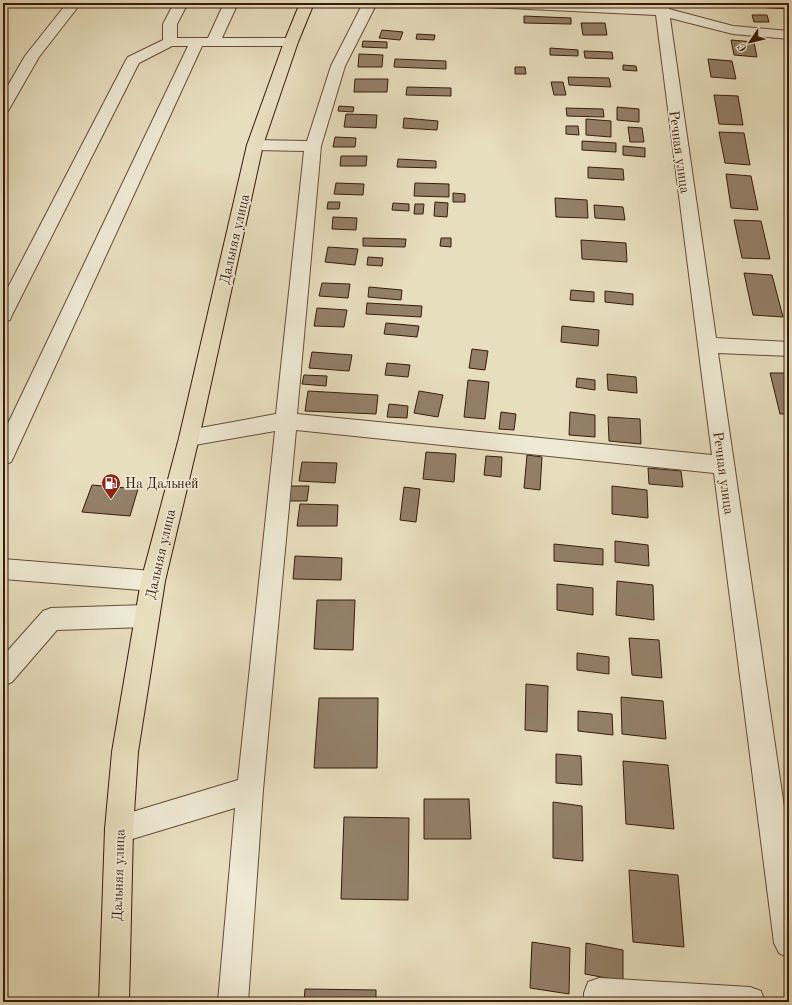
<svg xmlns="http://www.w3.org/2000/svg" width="792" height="1005" font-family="'Old Standard TT',serif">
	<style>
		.building { fill: #938068; stroke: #381b0b }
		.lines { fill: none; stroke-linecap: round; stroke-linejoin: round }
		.minor-casing { stroke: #644c38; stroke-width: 2 }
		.major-casing { stroke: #381b0b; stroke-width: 2 }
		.minor { fill: #efead5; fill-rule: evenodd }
		.major { fill: #e7debe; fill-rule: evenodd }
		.labels { text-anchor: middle; stroke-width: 3.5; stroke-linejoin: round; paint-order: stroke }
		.street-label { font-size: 14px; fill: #381b0b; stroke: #efead5 }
		.poi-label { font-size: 14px; fill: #381b0b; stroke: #efead5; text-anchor: start }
	</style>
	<rect width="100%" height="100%" fill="#e7debe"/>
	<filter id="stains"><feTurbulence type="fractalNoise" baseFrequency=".005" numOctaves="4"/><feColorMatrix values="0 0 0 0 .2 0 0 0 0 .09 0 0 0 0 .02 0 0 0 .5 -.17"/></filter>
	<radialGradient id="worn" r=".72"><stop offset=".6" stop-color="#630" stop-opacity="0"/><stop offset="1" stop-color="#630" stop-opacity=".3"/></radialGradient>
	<g class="building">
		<path d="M 721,3 L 789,3 L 789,9 L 721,5 Z"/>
		<path d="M 752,15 L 767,15 L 769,22 L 754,22 Z"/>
		<path d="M 524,16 L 571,18 L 571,24 L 524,23 Z"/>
		<path d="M 581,23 L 605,23 L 607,35 L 583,35 Z"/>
		<path d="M 382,30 L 403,32 L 400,40 L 379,38 Z"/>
		<path d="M 417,34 L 435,35 L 434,40 L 416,39 Z"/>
		<path d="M 731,40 L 754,42 L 757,57 L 734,55 Z"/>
		<path d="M 363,41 L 387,42 L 387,48 L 362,47 Z"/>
		<path d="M 550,48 L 578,50 L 578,56 L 550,55 Z"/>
		<path d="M 584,51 L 612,52 L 613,59 L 585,58 Z"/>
		<path d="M 359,54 L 383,55 L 382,67 L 358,67 Z"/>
		<path d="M 395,59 L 446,61 L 446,69 L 394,67 Z"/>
		<path d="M 708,59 L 732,61 L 736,79 L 711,77 Z"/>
		<path d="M 623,65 L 636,66 L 637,71 L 623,70 Z"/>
		<path d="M 515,67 L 525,67 L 526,74 L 515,74 Z"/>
		<path d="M 568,77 L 609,78 L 611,87 L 569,85 Z"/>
		<path d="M 355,79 L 388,79 L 387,92 L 354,92 Z"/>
		<path d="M 551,82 L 563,82 L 566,95 L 554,95 Z"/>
		<path d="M 407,87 L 451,88 L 451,96 L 406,95 Z"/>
		<path d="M 714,95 L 738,96 L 743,125 L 719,124 Z"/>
		<path d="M 339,106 L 354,107 L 353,112 L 338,111 Z"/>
		<path d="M 617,107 L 639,109 L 639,122 L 617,120 Z"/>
		<path d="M 566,108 L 603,109 L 604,117 L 567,116 Z"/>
		<path d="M 346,114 L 377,115 L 376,128 L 344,127 Z"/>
		<path d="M 404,118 L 438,121 L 437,130 L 403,128 Z"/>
		<path d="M 586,119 L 611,121 L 611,137 L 586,135 Z"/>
		<path d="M 566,126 L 578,126 L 579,135 L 566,134 Z"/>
		<path d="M 628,127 L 642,128 L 644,142 L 630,142 Z"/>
		<path d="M 719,132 L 744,133 L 750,165 L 725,163 Z"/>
		<path d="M 335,137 L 356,138 L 355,147 L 333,147 Z"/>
		<path d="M 582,141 L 616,143 L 616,152 L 582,150 Z"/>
		<path d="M 623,146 L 645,148 L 645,157 L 623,155 Z"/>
		<path d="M 341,156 L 367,156 L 366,166 L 340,166 Z"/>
		<path d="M 398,159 L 436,161 L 436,168 L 397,167 Z"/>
		<path d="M 588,167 L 623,169 L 624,180 L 588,178 Z"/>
		<path d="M 726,174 L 751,176 L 758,210 L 731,208 Z"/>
		<path d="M 336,183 L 364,184 L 363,195 L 334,194 Z"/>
		<path d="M 415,183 L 449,184 L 449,197 L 414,196 Z"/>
		<path d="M 453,193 L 465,194 L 465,202 L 453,202 Z"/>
		<path d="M 555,198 L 587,200 L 588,218 L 556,217 Z"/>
		<path d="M 328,202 L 340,202 L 339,209 L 327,209 Z"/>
		<path d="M 435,202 L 448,203 L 447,217 L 434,216 Z"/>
		<path d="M 393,203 L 409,204 L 409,211 L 392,210 Z"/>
		<path d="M 415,204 L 424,204 L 423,214 L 414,214 Z"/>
		<path d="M 594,205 L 623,207 L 625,220 L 595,218 Z"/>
		<path d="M 333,217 L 357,218 L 356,230 L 332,229 Z"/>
		<path d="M 734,220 L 761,221 L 770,259 L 742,258 Z"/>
		<path d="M 363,238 L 406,239 L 405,247 L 363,246 Z"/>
		<path d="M 441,238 L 451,238 L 451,247 L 440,246 Z"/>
		<path d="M 581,240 L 626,243 L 627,262 L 582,259 Z"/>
		<path d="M 328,247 L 358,249 L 355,265 L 325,262 Z"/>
		<path d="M 368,257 L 383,258 L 382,266 L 367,265 Z"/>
		<path d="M 744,273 L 772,275 L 783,317 L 753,315 Z"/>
		<path d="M 322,283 L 350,284 L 348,298 L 319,296 Z"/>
		<path d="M 369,287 L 402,290 L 401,300 L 368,297 Z"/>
		<path d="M 571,290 L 594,292 L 594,302 L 570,300 Z"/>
		<path d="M 605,291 L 633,294 L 633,305 L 605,302 Z"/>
		<path d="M 367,303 L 422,306 L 421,317 L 366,314 Z"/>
		<path d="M 317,308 L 347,310 L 344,327 L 314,326 Z"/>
		<path d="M 386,323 L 419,326 L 417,337 L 384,334 Z"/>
		<path d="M 562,326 L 599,330 L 598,346 L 561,342 Z"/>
		<path d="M 472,349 L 488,351 L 485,370 L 469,368 Z"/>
		<path d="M 312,352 L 352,355 L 349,371 L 309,368 Z"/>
		<path d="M 387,363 L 410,365 L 408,377 L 385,375 Z"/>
		<path d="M 770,373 L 789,373 L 789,414 L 780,414 Z"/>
		<path d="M 607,374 L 636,377 L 637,393 L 608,390 Z"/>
		<path d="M 304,375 L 327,376 L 326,386 L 302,384 Z"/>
		<path d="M 577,378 L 595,380 L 595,390 L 576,387 Z"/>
		<path d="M 468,380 L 489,382 L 485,419 L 464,417 Z"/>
		<path d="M 308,391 L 378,395 L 376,414 L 305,411 Z"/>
		<path d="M 419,391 L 443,395 L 438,417 L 414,413 Z"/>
		<path d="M 389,404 L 408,406 L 407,418 L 387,417 Z"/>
		<path d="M 501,412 L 516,414 L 514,430 L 499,429 Z"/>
		<path d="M 570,412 L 595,415 L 595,437 L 569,435 Z"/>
		<path d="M 608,417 L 640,419 L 641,444 L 609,441 Z"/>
		<path d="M 785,439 L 789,439 L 789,459 Z"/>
		<path d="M 426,452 L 456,454 L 454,482 L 423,479 Z"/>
		<path d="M 527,455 L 542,457 L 540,490 L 524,488 Z"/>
		<path d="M 486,456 L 502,457 L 501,477 L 484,475 Z"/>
		<path d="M 302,462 L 337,463 L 335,483 L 299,481 Z"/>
		<path d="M 648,468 L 681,471 L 683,487 L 649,484 Z"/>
		<path d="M 92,485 L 138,489 L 130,516 L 82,512 Z"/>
		<path d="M 289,486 L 309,486 L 307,501 L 288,501 Z"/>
		<path d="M 612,486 L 647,490 L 648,518 L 612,514 Z"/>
		<path d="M 404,487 L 420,489 L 416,522 L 400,520 Z"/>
		<path d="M 300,504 L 338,505 L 337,526 L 297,526 Z"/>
		<path d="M 615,541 L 648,545 L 649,566 L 615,562 Z"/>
		<path d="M 554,544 L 603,549 L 603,565 L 554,561 Z"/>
		<path d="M 295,556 L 342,558 L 341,580 L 293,579 Z"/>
		<path d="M 617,581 L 653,585 L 654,620 L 616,615 Z"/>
		<path d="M 557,584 L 593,588 L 593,615 L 557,610 Z"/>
		<path d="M 317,600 L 355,600 L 353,650 L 314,649 Z"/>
		<path d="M 629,638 L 659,640 L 662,678 L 632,675 Z"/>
		<path d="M 577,653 L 609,657 L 609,674 L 577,670 Z"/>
		<path d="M 526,684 L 548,686 L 547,732 L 525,730 Z"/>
		<path d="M 621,697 L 663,701 L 666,739 L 622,734 Z"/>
		<path d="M 319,698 L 378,698 L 377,768 L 314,768 Z"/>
		<path d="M 578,711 L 612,714 L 613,735 L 578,731 Z"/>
		<path d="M 556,754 L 581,756 L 582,785 L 556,783 Z"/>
		<path d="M 623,761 L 668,765 L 674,829 L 626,824 Z"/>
		<path d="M 424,799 L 469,799 L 471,839 L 424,839 Z"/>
		<path d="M 553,802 L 582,806 L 583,861 L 553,858 Z"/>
		<path d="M 344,817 L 409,818 L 408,900 L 341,899 Z"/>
		<path d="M 629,870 L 678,875 L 684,947 L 633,942 Z"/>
		<path d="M 532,942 L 570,948 L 569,994 L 530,988 Z"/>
		<path d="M 586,943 L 623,950 L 623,981 L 585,974 Z"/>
		<path d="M 305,989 L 376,990 L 376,1002 L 304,1002 Z"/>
	</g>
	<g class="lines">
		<defs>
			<g id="minor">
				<path d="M 67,3 L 81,3 L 39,57 L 8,111 L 3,113 L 3,94 L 25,56 Z"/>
				<path d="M 174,3 L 188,3 L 177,24 L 177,38 L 208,38 L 224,3 L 238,3 L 222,38 L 291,38 L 296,39 L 298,42 L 296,45 L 291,46 L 202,46 L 14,456 L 11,462 L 3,465 L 3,434 L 188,46 L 172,46 L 139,63 L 12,315 L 10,320 L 3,322 L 3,297 L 126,60 L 128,57 L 163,40 L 163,24 Z"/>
				<path d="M 363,3 L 377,3 L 345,66 L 321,146 L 297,414 L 712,455 L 656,15 L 485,7 L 480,6 L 478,3 L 576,3 L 655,7 L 654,3 L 668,3 L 669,9 L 733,26 L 789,31 L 789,39 L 733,34 L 670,18 L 716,338 L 789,342 L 789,356 L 718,353 L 789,841 L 789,958 L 779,953 L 774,943 L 714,473 L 296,430 L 263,790 L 248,1002 L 218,1002 L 235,808 L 119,843 L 109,839 L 105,829 L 109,819 L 238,780 L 275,431 L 189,446 L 182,444 L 179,438 L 182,432 L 189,430 L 276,414 L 304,151 L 255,150 L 249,148 L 247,145 L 249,142 L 255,140 L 307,141 L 331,66 Z"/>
				<path d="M 3,559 L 153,571 L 161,574 L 165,581 L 161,588 L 153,591 L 3,579 Z"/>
				<path d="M 146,605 L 154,608 L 158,616 L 154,624 L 146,627 L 57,630 L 12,682 L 3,686 L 3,656 L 43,611 L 51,608 Z"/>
				<path d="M 599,978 L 750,987 L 761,991 L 765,1002 L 584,1002 L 584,993 L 588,982 Z"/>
			</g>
			<path id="major" d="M 300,3 L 314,3 L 298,42 L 263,145 L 199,438 L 165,581 L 138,752 L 133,829 L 129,1002 L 99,1002 L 105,829 L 112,752 L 141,581 L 179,438 L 247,145 L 284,42 Z"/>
		</defs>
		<use href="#minor" class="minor-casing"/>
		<use href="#major" class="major-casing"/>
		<use href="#minor" class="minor"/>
		<use href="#major" class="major"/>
	</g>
	<defs>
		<symbol id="fuel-pin" viewBox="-11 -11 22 30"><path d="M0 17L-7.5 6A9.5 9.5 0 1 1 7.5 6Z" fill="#8f2418" stroke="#efead5"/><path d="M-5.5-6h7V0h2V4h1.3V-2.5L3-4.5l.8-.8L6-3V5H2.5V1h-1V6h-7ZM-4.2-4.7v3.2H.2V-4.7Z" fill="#fff"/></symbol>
	</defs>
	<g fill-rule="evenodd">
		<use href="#fuel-pin" x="100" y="472" width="22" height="30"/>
	</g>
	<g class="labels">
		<g class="street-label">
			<text transform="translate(680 152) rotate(82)" y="5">Речная улица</text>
			<text transform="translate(234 239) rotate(-77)" y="5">Дальняя улица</text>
			<text transform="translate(724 473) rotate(82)" y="5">Речная улица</text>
			<text transform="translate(160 554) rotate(-77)" y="5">Дальняя улица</text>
			<text transform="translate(118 875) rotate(-88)" y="5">Дальняя улица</text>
		</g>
		<g class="poi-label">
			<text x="125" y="488">На Дальней</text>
		</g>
	</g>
	<rect width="792" height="1005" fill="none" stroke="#e7debe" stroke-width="16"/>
	<rect x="4" y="4" width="784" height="997" fill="none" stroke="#381b0b" stroke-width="2"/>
	<rect x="8" y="8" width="776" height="989" fill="none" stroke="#381b0b"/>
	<g transform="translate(750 42) rotate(235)" stroke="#efead5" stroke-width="3" paint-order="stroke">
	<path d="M0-3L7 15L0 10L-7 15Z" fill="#381b0b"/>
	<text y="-6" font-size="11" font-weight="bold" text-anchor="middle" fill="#381b0b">С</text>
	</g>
	<rect width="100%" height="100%" filter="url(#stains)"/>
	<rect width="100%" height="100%" fill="url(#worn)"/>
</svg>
